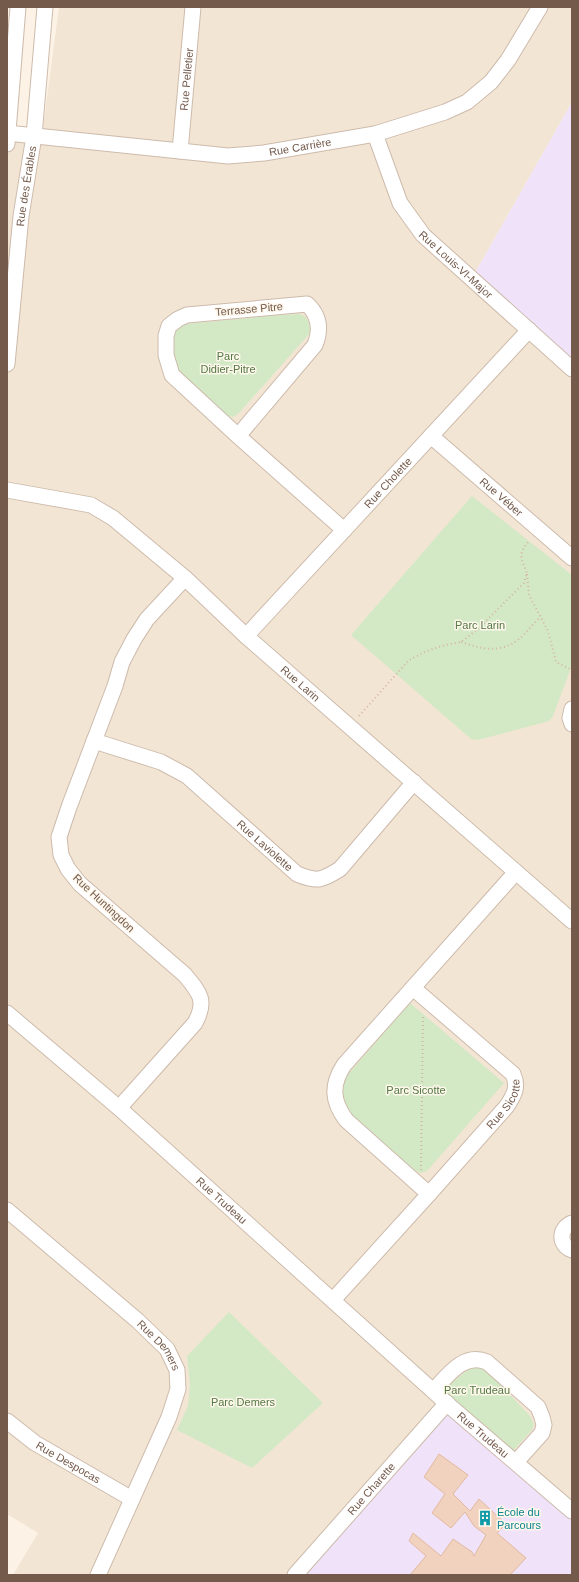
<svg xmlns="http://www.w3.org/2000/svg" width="579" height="1582" font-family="Helvetica,sans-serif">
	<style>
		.residential { fill: #f3e5d4 }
		.education { fill: #f0e2f8 }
		.green { fill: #d3e9c5 }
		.building { fill: #f0d2be; stroke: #e2b99f }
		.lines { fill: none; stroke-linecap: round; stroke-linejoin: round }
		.minor-casing { stroke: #cdbbac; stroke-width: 17 }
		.path { stroke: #d5b6a1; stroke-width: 2; stroke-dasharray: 1 3; stroke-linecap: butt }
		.minor { stroke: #fff; stroke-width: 15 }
		.labels { text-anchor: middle; stroke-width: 3; stroke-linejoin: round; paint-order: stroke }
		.street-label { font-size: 11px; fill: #745a4b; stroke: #fef7ec }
		.park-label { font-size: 11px; fill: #547943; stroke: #fef7ec }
		.culture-label { font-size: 11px; fill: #0d838f; stroke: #fef7ec; text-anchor: start }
	</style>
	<rect width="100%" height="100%" fill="#fcf3e6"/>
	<path class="residential" d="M 59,7 L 572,7 L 572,102 L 475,273 L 572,361 L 572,1515 L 302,1575 L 13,1575 L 38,1533 L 7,1514 L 7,126 L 43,128 Z"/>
	<g class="education">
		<path d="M 572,102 L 572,361 L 475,273 Z"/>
		<path d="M 449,1412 L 572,1520 L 572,1575 L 302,1575 Z"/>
	</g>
	<g class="green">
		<path d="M 300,314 L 306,317 L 311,327 L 311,332 L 238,414 L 233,417 L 228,416 L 178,375 L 173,358 L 172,338 L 174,332 L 180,327 L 186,324 L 270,316 Z"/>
		<path d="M 472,496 L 572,575 L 572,665 L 553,716 L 549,721 L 478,740 L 471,739 L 351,635 Z"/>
		<path d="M 410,1003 L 504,1083 L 427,1171 L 421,1173 L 414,1170 L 346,1111 L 341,1087 L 344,1079 Z"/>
		<path d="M 229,1312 L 323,1403 L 252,1468 L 177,1430 L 188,1406 L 190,1385 L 187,1356 Z"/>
		<path d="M 474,1365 L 482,1365 L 530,1416 L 534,1424 L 532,1430 L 513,1451 L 443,1390 Z"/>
	</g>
	<path class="building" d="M 439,1454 L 468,1475 L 453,1494 L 470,1511 L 479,1499 L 506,1524 L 497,1533 L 526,1558 L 510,1575 L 410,1575 L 426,1556 L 409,1541 L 413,1533 L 441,1556 L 453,1539 L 472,1552 L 474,1556 L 486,1535 L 474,1526 L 465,1512 L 451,1528 L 432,1513 L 445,1494 L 424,1477 Z"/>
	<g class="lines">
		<defs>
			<g id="minor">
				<path id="s1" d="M 7,133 L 228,156 L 264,153 L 375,134 L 445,112 L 467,102 L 491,82 L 508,60 L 540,7"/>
				<path id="s2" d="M 375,134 L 400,203 L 423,235 L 572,369"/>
				<path d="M 7,144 L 18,7"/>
				<path id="s3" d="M 180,151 L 193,7"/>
				<path id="s4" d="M 7,364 L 21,216 L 34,136 L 45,7"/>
				<path d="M 238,436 L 315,345 C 321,330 320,316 307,304 L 187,315 L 178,319 L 169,326 L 166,336 L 166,355 L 172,375 L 238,436 L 344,530"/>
				<path id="s5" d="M 431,436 L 572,558"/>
				<path id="s6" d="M 7,490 L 91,505 L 113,518 L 185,578 L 246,636 L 572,921"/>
				<path id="s7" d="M 246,636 L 529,330"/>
				<path d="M 572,709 L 570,718 L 572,724"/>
				<path id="s8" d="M 94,741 L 161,762 L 187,776 L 297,874 C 317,882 321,881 340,869 L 414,782"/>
				<path id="s9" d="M 7,1013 L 119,1108 L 452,1408 L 572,1511"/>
				<path d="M 119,1108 L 195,1023 C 207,1001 200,993 185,975 L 80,884 L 68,869 L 61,855 L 59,837 L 69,807 L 115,686 L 122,662 L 134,639 L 147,619 L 185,578"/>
				<path d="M 429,1194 L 346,1120 C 332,1101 331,1085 344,1065 L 516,872"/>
				<path id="s10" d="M 7,1210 L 138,1321 L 167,1349 L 177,1370 L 178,1389 L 169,1417 L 98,1575"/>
				<path d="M 572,1223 C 559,1228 558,1245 572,1250"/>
				<path id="s11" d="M 333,1300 L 429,1194 L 507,1106 C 514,1095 519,1087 513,1074 L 413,988"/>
				<path d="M 434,1390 C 448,1375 464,1352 487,1362 L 538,1407 L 542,1417 L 544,1425 L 542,1433 L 516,1462"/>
				<path id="s12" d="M 7,1421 L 35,1443 L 132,1499"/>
				<path id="s13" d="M 295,1575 L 447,1403"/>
			</g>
		</defs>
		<use href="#minor" class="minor-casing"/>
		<g class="path">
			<path d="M 527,574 L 529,595 L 548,631 L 556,662 L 572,670"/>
			<path d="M 461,642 C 482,649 500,654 519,639 C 526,634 533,623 541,617"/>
			<path d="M 359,716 L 409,660 L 427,651 L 445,645 L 461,642 L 478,629 L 524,583 L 527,573 C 520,556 518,554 530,540"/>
			<path d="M 421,1170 L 423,1014"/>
		</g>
		<use href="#minor" class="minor"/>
	</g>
	<defs>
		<symbol id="building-bare" viewBox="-9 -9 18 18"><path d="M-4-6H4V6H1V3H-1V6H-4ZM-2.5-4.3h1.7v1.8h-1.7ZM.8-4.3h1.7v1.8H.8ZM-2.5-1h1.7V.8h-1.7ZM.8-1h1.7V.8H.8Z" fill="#0f9aa8" stroke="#fef7ec" stroke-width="2.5" paint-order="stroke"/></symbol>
	</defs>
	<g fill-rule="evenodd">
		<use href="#building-bare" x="474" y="1507" width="22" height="22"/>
	</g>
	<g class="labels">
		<g class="street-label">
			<text dy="4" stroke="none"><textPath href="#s3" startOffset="72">Rue Pelletier</textPath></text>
			<text dy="4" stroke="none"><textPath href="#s1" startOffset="295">Rue Carrière</textPath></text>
			<text dy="4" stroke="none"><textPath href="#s4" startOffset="179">Rue des Érables</textPath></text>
			<text dy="4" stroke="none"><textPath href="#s2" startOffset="157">Rue Louis-VI-Major</textPath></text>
			<text transform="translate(249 309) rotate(-5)" y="4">Terrasse Pitre</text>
			<text dy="4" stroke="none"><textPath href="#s7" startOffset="209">Rue Cholette</textPath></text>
			<text dy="4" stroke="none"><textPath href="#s5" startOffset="93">Rue Véber</textPath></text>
			<text dy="4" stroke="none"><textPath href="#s6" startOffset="361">Rue Larin</textPath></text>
			<text dy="4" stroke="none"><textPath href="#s8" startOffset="204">Rue Laviolette</textPath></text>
			<text transform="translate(104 903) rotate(43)" y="4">Rue Huntingdon</text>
			<text dy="4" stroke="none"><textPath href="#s11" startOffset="261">Rue Sicotte</textPath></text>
			<text dy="4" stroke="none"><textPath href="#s9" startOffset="285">Rue Trudeau</textPath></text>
			<text dy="4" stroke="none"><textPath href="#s10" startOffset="204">Rue Demers</textPath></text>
			<text dy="4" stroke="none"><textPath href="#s9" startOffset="636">Rue Trudeau</textPath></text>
			<text dy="4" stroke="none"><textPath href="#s12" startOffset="74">Rue Despocas</textPath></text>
			<text dy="4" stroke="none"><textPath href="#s13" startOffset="115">Rue Charette</textPath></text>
		</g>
		<g class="park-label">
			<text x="228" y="360">Parc<tspan x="228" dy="13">Didier-Pitre</tspan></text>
			<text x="480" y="629">Parc Larin</text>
			<text x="416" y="1094">Parc Sicotte</text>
			<text x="477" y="1394">Parc Trudeau</text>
			<text x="243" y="1406">Parc Demers</text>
		</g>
		<g class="culture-label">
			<text x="497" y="1516">École du<tspan x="497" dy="13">Parcours</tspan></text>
		</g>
	</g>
	<rect width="579" height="1582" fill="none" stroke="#745a4b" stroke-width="16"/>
</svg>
